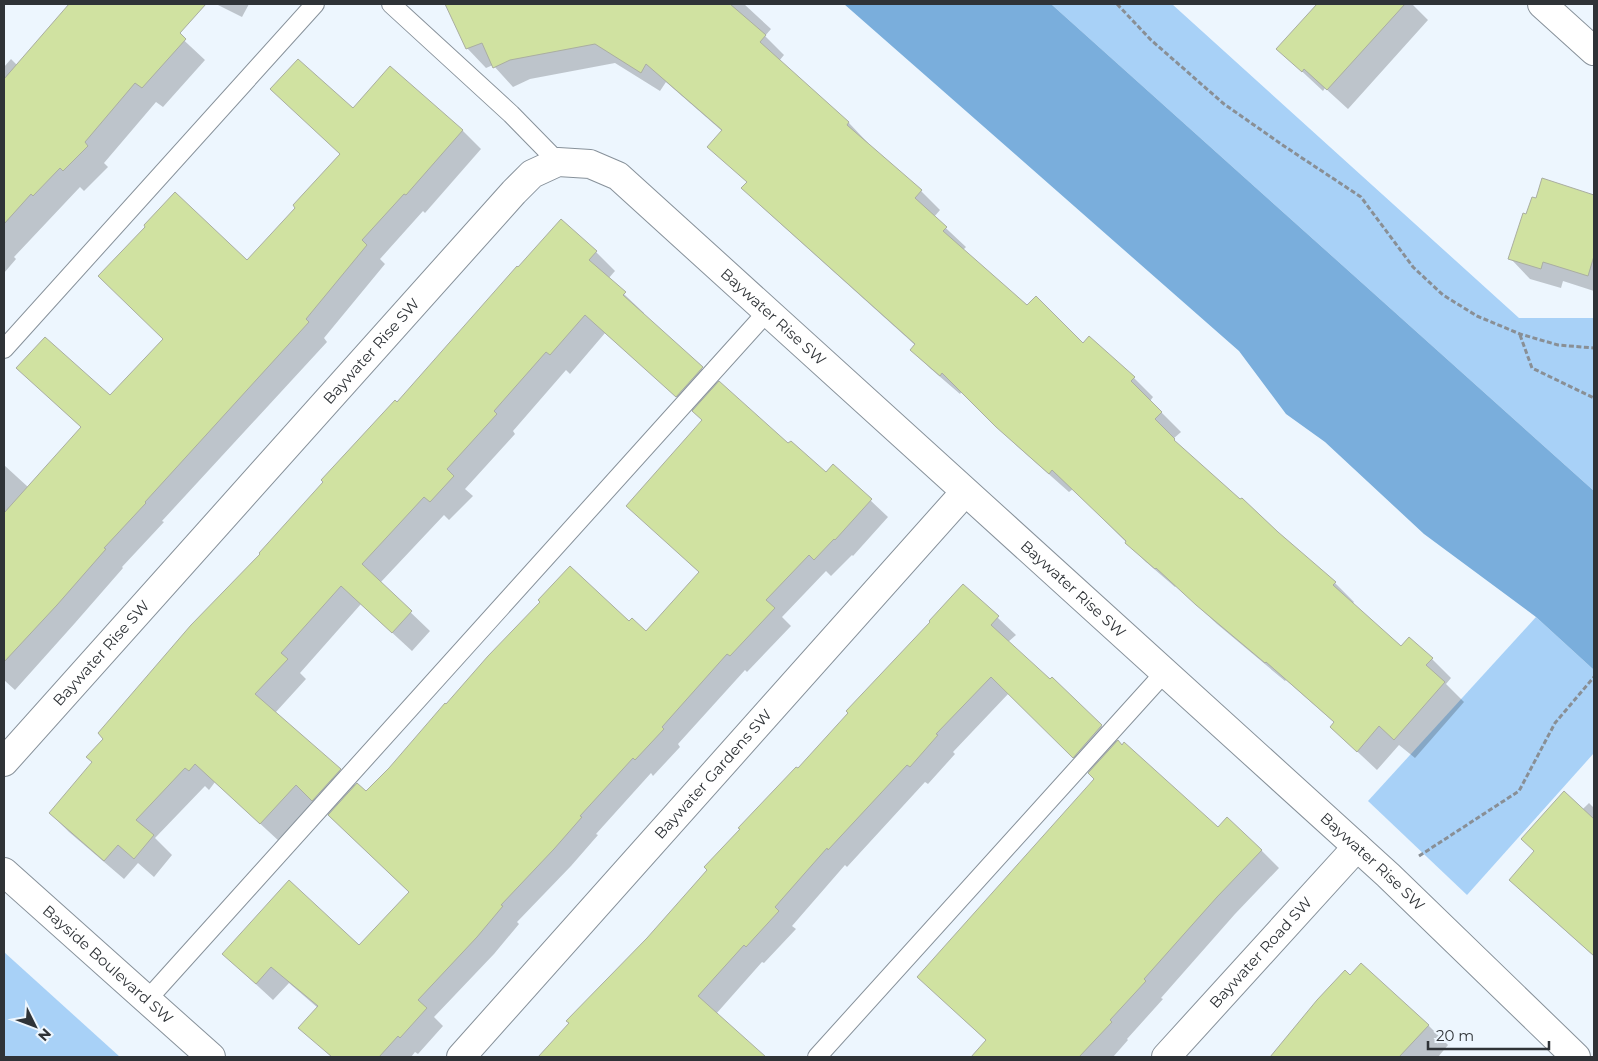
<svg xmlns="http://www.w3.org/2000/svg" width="1598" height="1061" font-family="Montserrat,sans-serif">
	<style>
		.green { fill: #a8d1f7 }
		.water { fill: #7aaedc }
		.shadow { fill: #0003; fill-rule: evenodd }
		.building { fill: #d0e2a1; stroke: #aaaea1 }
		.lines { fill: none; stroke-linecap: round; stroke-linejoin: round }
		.lane-casing { stroke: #87919a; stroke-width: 20 }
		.street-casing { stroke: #87919a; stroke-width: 30 }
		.secondary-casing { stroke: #87919a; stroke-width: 30 }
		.path { stroke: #898f95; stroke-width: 3; stroke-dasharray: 5 2.5; stroke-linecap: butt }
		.lane { stroke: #fff; stroke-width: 18 }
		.street { stroke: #fff; stroke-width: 28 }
		.secondary { stroke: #fff; stroke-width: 28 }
		.labels { text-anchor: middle; stroke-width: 4; stroke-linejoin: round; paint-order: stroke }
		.street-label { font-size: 15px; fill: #2f3337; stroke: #edf6fe }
	</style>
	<rect width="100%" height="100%" fill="#edf6fe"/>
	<g class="green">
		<path d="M 1051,4 L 1172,4 L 1519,318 L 1594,318 L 1594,491 Z"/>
		<path d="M 1536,617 L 1594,670 L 1594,753 L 1467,895 L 1368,801 Z"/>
		<path d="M 4,952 L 120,1057 L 4,1057 Z"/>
	</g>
	<path class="water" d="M 844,4 L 1051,4 L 1594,491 L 1594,670 L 1536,617 L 1424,534 L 1325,442 L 1286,414 L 1239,351 Z"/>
	<g class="shadow">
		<path d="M 71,4 L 145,4 L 205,60 L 163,107 L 156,102 L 104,163 L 108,167 L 84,191 L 80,187 L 14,257 L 16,259 L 4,273 L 4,67 L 11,59 L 17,65 Z"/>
		<path d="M 216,4 L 249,4 L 242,17 Z"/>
		<path d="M 447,4 L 611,4 L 612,9 L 615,4 L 744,4 L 771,29 L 765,36 L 784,55 L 779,61 L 849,123 L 868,143 L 867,144 L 921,191 L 940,210 L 934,217 L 966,247 L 963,250 L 1027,307 L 1134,378 L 1153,397 L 1150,401 L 1181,432 L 1173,439 L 1193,459 L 1335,583 L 1354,602 L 1352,604 L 1401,648 L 1432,659 L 1451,678 L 1446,684 L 1464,702 L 1415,758 L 1399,745 L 1377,770 L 1331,727 L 1335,723 L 1286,680 L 1285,681 L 1217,624 L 1176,586 L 1175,587 L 1146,562 L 1073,489 L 1069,492 L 1017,446 L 962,391 L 960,394 L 931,369 L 911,350 L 915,345 L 762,207 L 748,183 L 709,147 L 722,131 L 666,82 L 660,91 L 615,63 L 530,79 L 513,87 L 493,65 L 486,68 L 467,48 Z"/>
		<path d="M 1319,4 L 1414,4 L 1413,5 L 1428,20 L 1348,109 L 1325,88 L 1323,91 L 1278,49 Z"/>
		<path d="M 353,110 L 462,130 L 481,149 L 425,213 L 423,211 L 380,259 L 385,264 L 324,338 L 327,342 L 162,521 L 164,522 L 122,567 L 123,568 L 75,623 L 15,690 L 4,680 L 4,465 L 28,487 L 82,428 L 18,368 L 110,397 L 248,262 L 297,208 L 341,154 Z"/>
		<path d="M 1543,180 L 1594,197 L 1594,291 L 1563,281 L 1561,288 L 1530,279 L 1510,258 L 1527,216 L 1537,200 Z"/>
		<path d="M 596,252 L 615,271 L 608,279 L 644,313 L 643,314 L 718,384 L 789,445 L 826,474 L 833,465 L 888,517 L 853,556 L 852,555 L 831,576 L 826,571 L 782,617 L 791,626 L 747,672 L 745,670 L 678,744 L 680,747 L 653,776 L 651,773 L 596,834 L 598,835 L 571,866 L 517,922 L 519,924 L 494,954 L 434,1017 L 443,1026 L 418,1054 L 415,1052 L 411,1057 L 332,1057 L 300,1028 L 318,1008 L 289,983 L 273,1000 L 223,954 L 359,946 L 410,893 L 316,803 L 280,842 L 215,782 L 209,790 L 205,786 L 155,838 L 172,855 L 154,877 L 138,863 L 124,879 L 69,832 L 50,813 L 93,762 L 105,739 L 262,554 L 397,403 ZM 605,333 L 703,420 L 628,506 L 700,573 L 646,633 L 629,623 L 366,793 L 356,786 L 275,713 L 306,679 L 300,673 L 361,604 L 412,651 L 430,631 L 380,583 L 444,515 L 449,520 L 473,496 L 465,489 L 515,434 L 513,431 L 566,370 L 570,374 Z"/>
		<path d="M 963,585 L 1016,635 L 1008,642 L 1050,681 L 1052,678 L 1118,742 L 1218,828 L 1261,850 L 1279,868 L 1235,914 L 1161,998 L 1163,999 L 1127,1039 L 1128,1040 L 1113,1057 L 975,1057 L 987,1041 L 918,977 L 1096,779 L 1009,693 L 953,752 L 955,754 L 928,784 L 925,782 L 847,867 L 845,865 L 792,926 L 796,929 L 764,963 L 762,962 L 716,1014 L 764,1057 L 539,1057 L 648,939 Z"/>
		<path d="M 1589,803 L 1594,808 L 1594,956 L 1531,900 L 1510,880 Z"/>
		<path d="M 1318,1000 L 1428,1025 L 1448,1045 L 1438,1057 L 1271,1057 Z"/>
	</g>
	<g class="building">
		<path d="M 69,4 L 206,4 L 180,33 L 186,39 L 142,88 L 135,83 L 85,142 L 88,146 L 63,171 L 60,168 L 33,196 L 31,194 L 4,224 L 4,79 Z"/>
		<path d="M 445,4 L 730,4 L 766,35 L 760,42 L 849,122 L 847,125 L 922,190 L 915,198 L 947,227 L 943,231 L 1027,305 L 1036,296 L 1083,343 L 1089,336 L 1135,377 L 1131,381 L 1162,412 L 1155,419 L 1175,439 L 1174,440 L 1240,499 L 1242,498 L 1278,532 L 1336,582 L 1333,585 L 1401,646 L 1409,637 L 1433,658 L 1426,665 L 1445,682 L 1394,740 L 1379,726 L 1357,752 L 1330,727 L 1334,722 L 1266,662 L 1265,663 L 1196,605 L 1156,568 L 1155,569 L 1125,543 L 1126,541 L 1052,470 L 1049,474 L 996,427 L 942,373 L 940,376 L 910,350 L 915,344 L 741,188 L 747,182 L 707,147 L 722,130 L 646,64 L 641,73 L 595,44 L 510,60 L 493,68 L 482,43 L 466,49 Z"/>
		<path d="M 1317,4 L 1405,4 L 1327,90 L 1304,69 L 1302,72 L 1276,49 Z"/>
		<path d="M 298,59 L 353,108 L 390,66 L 463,130 L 406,195 L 404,194 L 362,240 L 367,245 L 306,319 L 309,322 L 145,502 L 146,503 L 104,548 L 106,549 L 57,605 L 4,662 L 4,513 L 81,427 L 16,368 L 45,337 L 110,395 L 163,339 L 98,276 L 145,227 L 144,225 L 175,192 L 247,260 L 295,208 L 293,205 L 340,154 L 270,89 Z"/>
		<path d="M 1542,178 L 1594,195 L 1594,256 L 1588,276 L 1543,262 L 1541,269 L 1508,259 L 1523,213 L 1526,214 L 1532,197 L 1536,198 Z"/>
		<path d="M 561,219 L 597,251 L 589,260 L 626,292 L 623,295 L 703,367 L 676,397 L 585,315 L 550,355 L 546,352 L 494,411 L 497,414 L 447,469 L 454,476 L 430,502 L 424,497 L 362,564 L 412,611 L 392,633 L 341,586 L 281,653 L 288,659 L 255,694 L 341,769 L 312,801 L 296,785 L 260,824 L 195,764 L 189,771 L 185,768 L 136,820 L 154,835 L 134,859 L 118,845 L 104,861 L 49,813 L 92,762 L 86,757 L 103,739 L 98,733 L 191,625 L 260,554 L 259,553 L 323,482 L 321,480 L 395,400 L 397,402 L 517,266 L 518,267 Z"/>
		<path d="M 719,381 L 788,443 L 791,441 L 826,472 L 833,464 L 872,499 L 835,540 L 834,539 L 814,560 L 809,555 L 766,600 L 775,608 L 730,656 L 727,654 L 662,727 L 664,729 L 635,760 L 633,758 L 580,816 L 582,817 L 554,849 L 501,905 L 503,906 L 477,937 L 418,1000 L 427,1008 L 400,1038 L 398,1036 L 379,1057 L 332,1057 L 298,1028 L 318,1006 L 271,967 L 256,984 L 222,954 L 289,880 L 359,945 L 409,892 L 328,815 L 357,783 L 366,791 L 389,768 L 445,703 L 446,704 L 488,656 L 540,602 L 538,600 L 570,566 L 629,621 L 632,618 L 646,631 L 699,572 L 626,506 L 702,420 L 692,411 Z"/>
		<path d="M 963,584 L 999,616 L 991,625 L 1050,679 L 1052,677 L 1102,725 L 1073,758 L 991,677 L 936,734 L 938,735 L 910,767 L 907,765 L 828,850 L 827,848 L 775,907 L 779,911 L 746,947 L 744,945 L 698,996 L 766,1057 L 538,1057 L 569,1023 L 566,1021 L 647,938 L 707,870 L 704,867 L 740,829 L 738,828 L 796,767 L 798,768 L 848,713 L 846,711 L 930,622 L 929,621 Z"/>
		<path d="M 1118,740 L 1122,745 L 1124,742 L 1218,827 L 1227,817 L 1262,850 L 1217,897 L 1144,979 L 1146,981 L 1110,1020 L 1112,1022 L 1079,1057 L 971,1057 L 986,1040 L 917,977 L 1094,779 L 1088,773 Z"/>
		<path d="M 1564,791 L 1594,819 L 1594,956 L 1509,880 L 1534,851 L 1521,839 Z"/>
		<path d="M 1361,963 L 1429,1025 L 1399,1057 L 1270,1057 L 1317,1000 L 1345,970 L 1350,975 Z"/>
	</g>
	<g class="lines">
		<defs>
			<g id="lane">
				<path d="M 391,4 L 511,114 L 558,162"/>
				<path d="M 4,349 L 315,4"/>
				<path d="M 147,1000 L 767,312"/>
				<path d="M 817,1057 L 1165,672"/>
			</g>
			<g id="street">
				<path d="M 1542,4 L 1594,51"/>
				<path id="s1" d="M 4,762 L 514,192 L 532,174 L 558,162 L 590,164 L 618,176 L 1388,875 L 1576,1057"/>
				<path id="s2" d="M 461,1057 L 965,492"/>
				<path id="s3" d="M 1166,1057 L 1357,847"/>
			</g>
			<g id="secondary">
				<path id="s4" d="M 4,872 L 211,1057"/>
			</g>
		</defs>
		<use href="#lane" class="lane-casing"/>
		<use href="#street" class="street-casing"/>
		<use href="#secondary" class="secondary-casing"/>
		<g class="path">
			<path d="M 1117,4 L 1151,40 L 1224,104 L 1284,146 L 1361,197 L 1413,267 L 1443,295 L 1477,316 L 1520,334 L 1558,345 L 1594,348"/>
			<path d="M 1520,335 L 1532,368 L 1594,398"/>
			<path d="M 1419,856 L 1519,791 L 1555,723 L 1594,677"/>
		</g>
		<use href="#lane" class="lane"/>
		<use href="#street" class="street"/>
		<use href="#secondary" class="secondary"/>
	</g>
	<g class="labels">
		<g class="street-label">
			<text dy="5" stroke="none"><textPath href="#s1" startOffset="1091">Baywater Rise SW</textPath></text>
			<text dy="5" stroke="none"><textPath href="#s1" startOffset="551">Baywater Rise SW</textPath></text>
			<text dy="5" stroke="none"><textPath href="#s1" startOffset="1496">Baywater Rise SW</textPath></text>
			<text dy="5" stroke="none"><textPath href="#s1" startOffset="146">Baywater Rise SW</textPath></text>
			<text dy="5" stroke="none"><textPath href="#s2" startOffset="379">Baywater Gardens SW</textPath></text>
			<text dy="5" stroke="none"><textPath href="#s1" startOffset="1901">Baywater Rise SW</textPath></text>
			<text dy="5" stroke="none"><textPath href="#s3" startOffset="141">Baywater Road SW</textPath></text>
			<text dy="5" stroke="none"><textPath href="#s4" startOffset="139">Bayside Boulevard SW</textPath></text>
		</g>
	</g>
	<rect width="1598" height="1061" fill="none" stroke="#2f3337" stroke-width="10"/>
	<g transform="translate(35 1026) rotate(132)" stroke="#edf6fe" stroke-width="4" paint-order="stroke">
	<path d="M0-4L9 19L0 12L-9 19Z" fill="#2f3337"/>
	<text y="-8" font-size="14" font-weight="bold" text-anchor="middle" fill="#2f3337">N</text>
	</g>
	<path d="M1428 1041v8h121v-8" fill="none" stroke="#2f3337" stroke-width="2.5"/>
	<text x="1436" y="1041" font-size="15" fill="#2f3337" stroke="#edf6fe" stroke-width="4" paint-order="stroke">20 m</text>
</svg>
